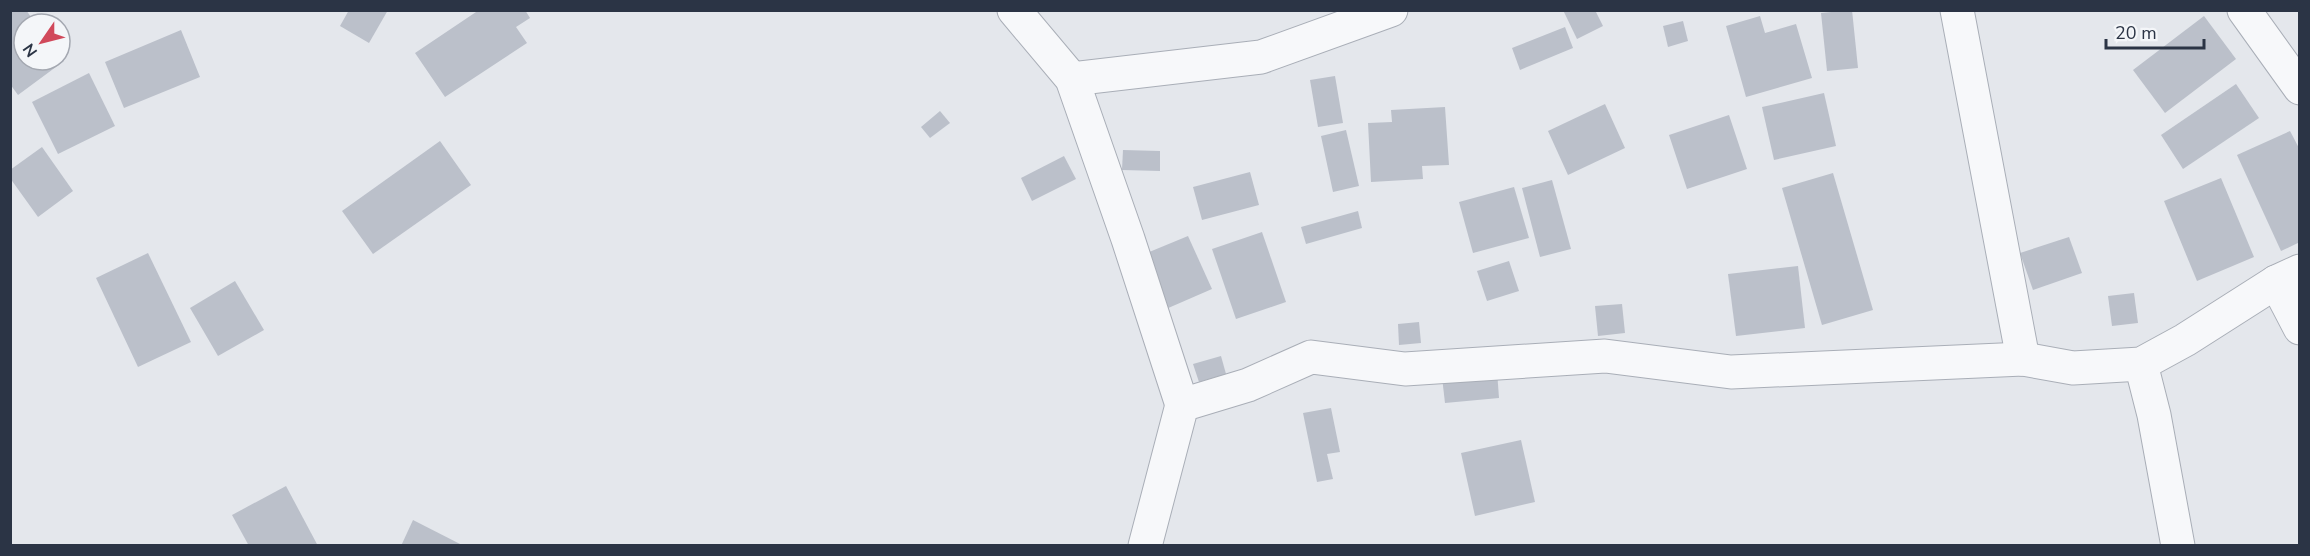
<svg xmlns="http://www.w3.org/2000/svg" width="2310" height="556" font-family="'Nunito Sans',sans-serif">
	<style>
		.building { fill: #bbc0ca }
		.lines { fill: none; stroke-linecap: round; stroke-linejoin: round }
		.minor-casing { stroke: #a9aeb7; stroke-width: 35 }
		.minor { stroke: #f7f8fa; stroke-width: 33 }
	</style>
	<rect width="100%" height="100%" fill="#e4e7ec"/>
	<g class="building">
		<path d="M 10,10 L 26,10 L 36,24 L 24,24 L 24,60 L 60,60 L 60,56 L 64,61 L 18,95 L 10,84 Z"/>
		<path d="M 349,10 L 388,10 L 369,43 L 340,26 Z"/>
		<path d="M 479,10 L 525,10 L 530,18 L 516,27 L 527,43 L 445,97 L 415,53 Z"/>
		<path d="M 1563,10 L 1595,10 L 1603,26 L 1577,39 Z"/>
		<path d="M 1852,10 L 1858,68 L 1827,71 L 1821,13 Z"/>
		<path d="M 1760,16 L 1765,33 L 1796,24 L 1812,78 L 1746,97 L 1726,26 Z"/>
		<path d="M 2204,16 L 2236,59 L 2165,113 L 2133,70 Z"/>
		<path d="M 1683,21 L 1688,41 L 1668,47 L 1663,26 Z"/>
		<path d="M 1565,27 L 1573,48 L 1520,70 L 1512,48 Z"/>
		<path d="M 181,30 L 200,77 L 124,108 L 105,62 Z"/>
		<path d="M 89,73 L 115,126 L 58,154 L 32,102 Z"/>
		<path d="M 1335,76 L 1343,123 L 1318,127 L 1310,80 Z"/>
		<path d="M 2236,84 L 2259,118 L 2183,169 L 2161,135 Z"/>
		<path d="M 1824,93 L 1836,146 L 1774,160 L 1762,107 Z"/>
		<path d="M 1605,104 L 1625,148 L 1568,175 L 1548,131 Z"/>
		<path d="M 1445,107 L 1449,165 L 1422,166 L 1423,179 L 1371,182 L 1368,123 L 1392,122 L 1391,110 Z"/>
		<path d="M 940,111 L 950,123 L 930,138 L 921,127 Z"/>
		<path d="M 1729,115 L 1747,169 L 1687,189 L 1669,135 Z"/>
		<path d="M 1346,130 L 1359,186 L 1333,192 L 1321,136 Z"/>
		<path d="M 2290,131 L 2300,150 L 2300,242 L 2281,251 L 2237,155 Z"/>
		<path d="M 440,141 L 471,185 L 373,254 L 342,211 Z"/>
		<path d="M 42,147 L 73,191 L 38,217 L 10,178 L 10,170 Z"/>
		<path d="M 1123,150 L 1160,151 L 1160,171 L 1122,170 Z"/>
		<path d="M 1064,156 L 1076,179 L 1032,201 L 1021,178 Z"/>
		<path d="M 1250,172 L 1259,205 L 1202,220 L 1193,187 Z"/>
		<path d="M 1833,173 L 1873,310 L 1822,325 L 1782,188 Z"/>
		<path d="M 2221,178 L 2254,257 L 2197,281 L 2164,201 Z"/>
		<path d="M 1552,180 L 1571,249 L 1540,257 L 1522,188 Z"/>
		<path d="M 1514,187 L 1529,238 L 1473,253 L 1459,202 Z"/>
		<path d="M 1358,211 L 1362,228 L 1306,244 L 1301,227 Z"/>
		<path d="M 1262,232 L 1286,302 L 1236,319 L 1212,249 Z"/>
		<path d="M 1188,236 L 1212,289 L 1166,309 L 1142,255 Z"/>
		<path d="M 2069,237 L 2082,273 L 2033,290 L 2020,253 Z"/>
		<path d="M 148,253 L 191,342 L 138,367 L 96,278 Z"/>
		<path d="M 1509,261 L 1519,291 L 1487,301 L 1477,271 Z"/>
		<path d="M 1798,266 L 1805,328 L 1736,336 L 1728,274 Z"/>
		<path d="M 235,281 L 264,330 L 218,356 L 190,308 Z"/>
		<path d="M 2134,293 L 2138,323 L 2112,326 L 2108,296 Z"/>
		<path d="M 1622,304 L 1625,333 L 1598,336 L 1595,306 Z"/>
		<path d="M 1419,322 L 1421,343 L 1399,345 L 1398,324 Z"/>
		<path d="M 1221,356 L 1226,374 L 1199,382 L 1193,364 Z"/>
		<path d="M 1497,371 L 1499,398 L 1445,403 L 1442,377 Z"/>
		<path d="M 1331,408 L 1340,452 L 1327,454 L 1333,479 L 1317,482 L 1303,413 Z"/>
		<path d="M 1521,440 L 1535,502 L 1475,516 L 1461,453 Z"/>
		<path d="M 286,486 L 318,546 L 249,546 L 232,515 Z"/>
		<path d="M 413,520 L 464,546 L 401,546 Z"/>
	</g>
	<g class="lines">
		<defs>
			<g id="minor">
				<path d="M 1014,10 L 1072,79 L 1128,239 L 1182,405"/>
				<path d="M 1957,10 L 2023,359"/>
				<path d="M 2244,10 L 2300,88"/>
				<path d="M 1072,79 L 1261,57 L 1391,10"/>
				<path d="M 2276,282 L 2300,328"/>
				<path d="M 2141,364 L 2154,415 L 2178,546"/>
				<path d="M 1145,546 L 1182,405 L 1248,385 L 1311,357 L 1405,369 L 1605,356 L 1731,372 L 2023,359 L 2073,368 L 2141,364 L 2185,340 L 2276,282 L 2300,271"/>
			</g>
		</defs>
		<use href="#minor" class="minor-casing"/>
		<use href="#minor" class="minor"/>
	</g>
	<rect width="2310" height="556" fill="none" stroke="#2b3445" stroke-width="24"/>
	<g transform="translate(42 42) rotate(235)"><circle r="28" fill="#f4f6f9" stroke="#a4a8b1" stroke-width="1.5"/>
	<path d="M0-4.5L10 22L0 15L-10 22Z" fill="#d1495b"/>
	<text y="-9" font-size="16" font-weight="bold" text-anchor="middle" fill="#2b3445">N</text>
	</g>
	<path d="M2106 39v9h98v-9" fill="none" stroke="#2b3445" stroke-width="3"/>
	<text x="2115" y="39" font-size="18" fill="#2b3445" stroke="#f4f6f9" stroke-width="4.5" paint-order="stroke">20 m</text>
</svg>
